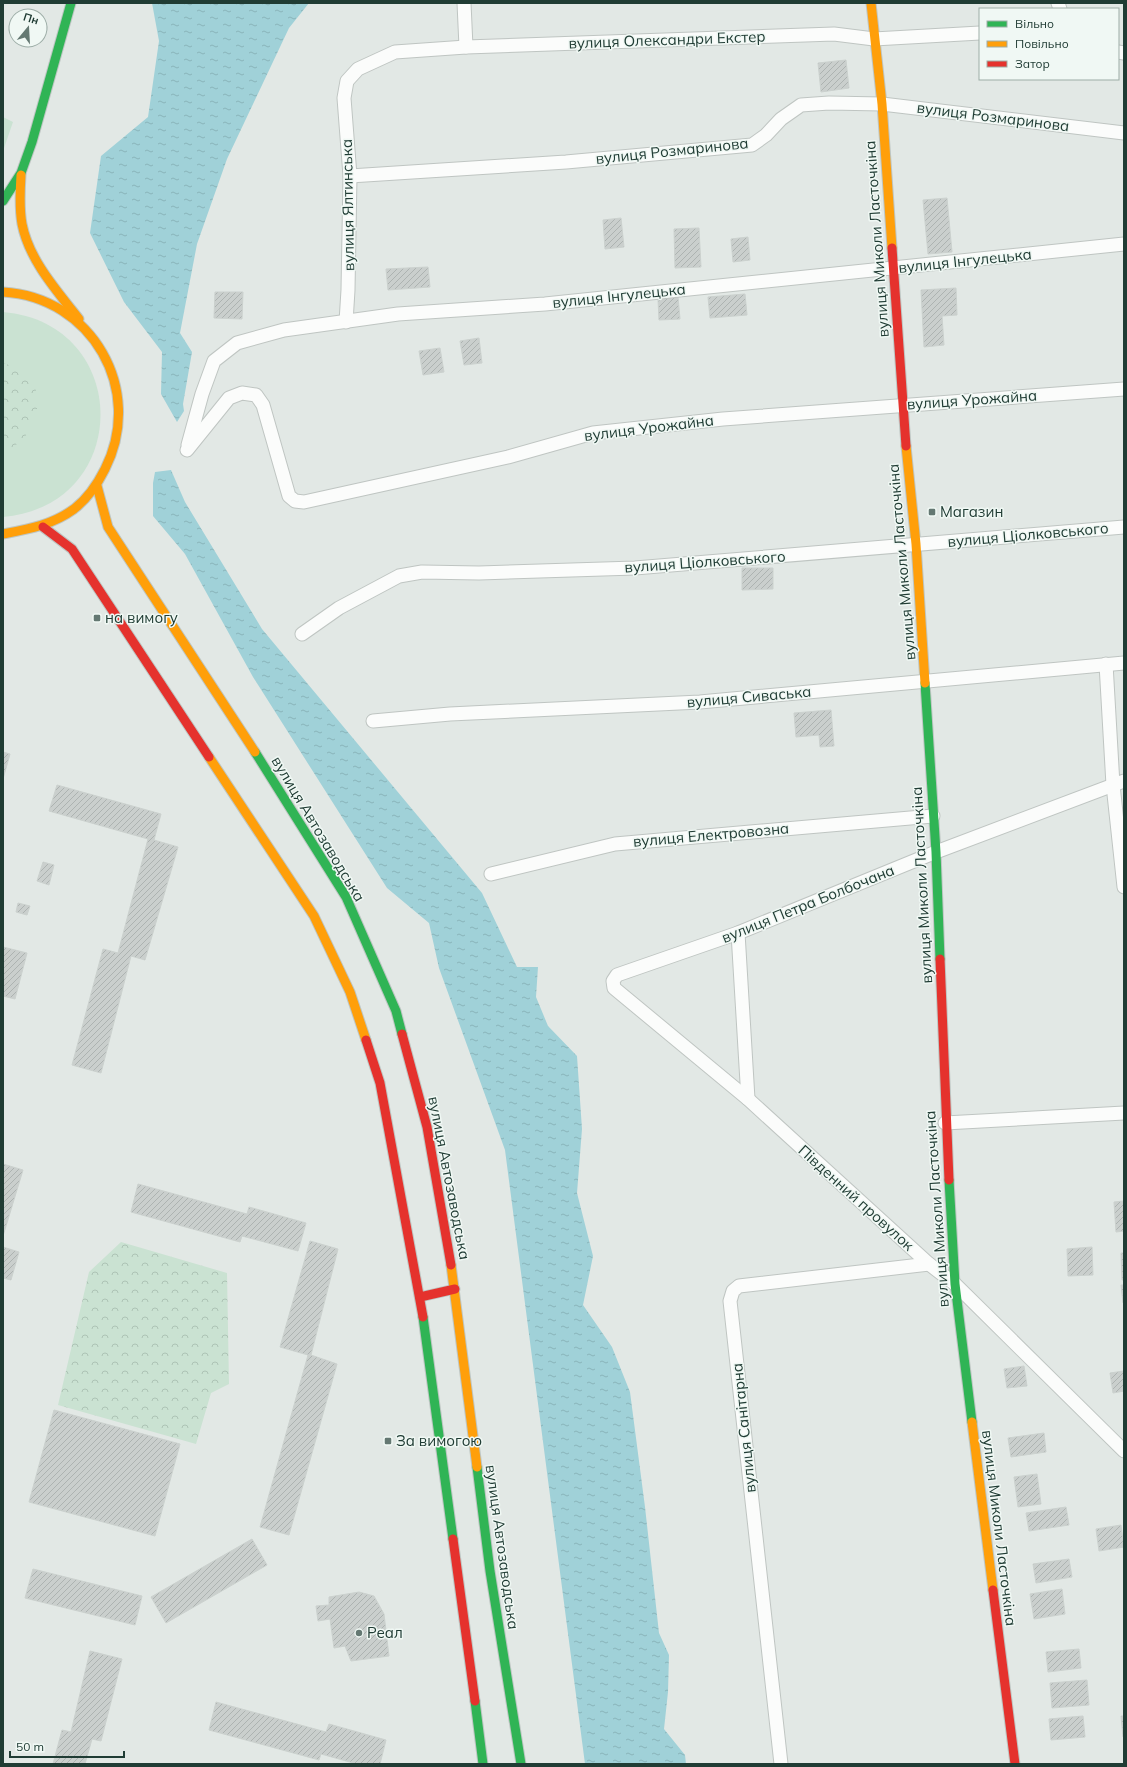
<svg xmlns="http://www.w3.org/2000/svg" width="1127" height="1767" font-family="Mulish,sans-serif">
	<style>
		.grass { fill: #cae2d2 }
		.forest { fill: url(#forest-crowns) }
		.water { fill: url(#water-ripples) }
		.building { fill: url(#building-hatch); stroke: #cbd1ce }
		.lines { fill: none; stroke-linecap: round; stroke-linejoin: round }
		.street-casing { stroke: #bfc5c2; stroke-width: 15 }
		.fast-casing { stroke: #bec6c3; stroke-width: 11 }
		.slow-casing { stroke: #bec6c3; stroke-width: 11 }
		.jam-casing { stroke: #bec6c3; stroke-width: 11 }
		.street { stroke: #fbfcfb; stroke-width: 13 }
		.fast { stroke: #30b455; stroke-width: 9 }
		.slow { stroke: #ff9f0a; stroke-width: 9 }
		.jam { stroke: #e5322d; stroke-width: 9 }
		.poi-dot { fill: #647872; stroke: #f0f8f4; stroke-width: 1.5 }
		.labels { text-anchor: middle; stroke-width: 3; stroke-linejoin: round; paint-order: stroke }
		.street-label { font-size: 15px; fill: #203c34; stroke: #f0f8f4 }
		.poi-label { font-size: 15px; fill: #203c34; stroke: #f0f8f4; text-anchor: start }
	</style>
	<defs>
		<pattern id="forest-crowns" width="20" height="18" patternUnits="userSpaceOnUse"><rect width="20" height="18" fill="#cae2d2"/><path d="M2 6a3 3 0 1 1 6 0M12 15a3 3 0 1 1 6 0" fill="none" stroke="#adc3b5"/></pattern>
		<pattern id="water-ripples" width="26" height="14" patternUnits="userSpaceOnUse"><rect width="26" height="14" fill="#a0d1d8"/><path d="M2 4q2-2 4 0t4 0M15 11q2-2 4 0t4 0" fill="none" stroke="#8ab4ba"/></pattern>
		<pattern id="building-hatch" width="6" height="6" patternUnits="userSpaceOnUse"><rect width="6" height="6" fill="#cacfcd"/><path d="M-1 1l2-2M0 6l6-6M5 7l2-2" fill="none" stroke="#adb3b1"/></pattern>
	</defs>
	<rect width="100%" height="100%" fill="#e2e8e5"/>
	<g class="grass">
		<path d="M 3,117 L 13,122 L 3,151 Z"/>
		<path d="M 3,312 C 132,323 134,505 3,517 Z"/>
	</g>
	<g class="forest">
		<path d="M 3,363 C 12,366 24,369 30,377 C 41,392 39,419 28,433 C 22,441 14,446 7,452 L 3,452 Z"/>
		<path d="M 121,1242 L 227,1273 L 229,1384 L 211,1393 L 196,1444 L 58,1405 L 89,1272 Z"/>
	</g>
	<g class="water">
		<path d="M 152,3 L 309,3 L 289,28 L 227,159 L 197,244 L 180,333 L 192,352 L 183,404 L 184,411 L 177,422 L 161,394 L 162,352 L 124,302 L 90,233 L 101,156 L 148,117 L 159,41 Z"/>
		<path d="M 171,470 L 185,502 L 262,629 L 482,893 L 517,967 L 538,967 L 536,997 L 548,1026 L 577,1056 L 582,1129 L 577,1193 L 593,1256 L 583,1305 L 612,1347 L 630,1392 L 645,1507 L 659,1633 L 669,1655 L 668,1692 L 664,1729 L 685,1755 L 686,1764 L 585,1764 L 505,1150 L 439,968 L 429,923 L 387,888 L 253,677 L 185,554 L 153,516 L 153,483 L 155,472 Z"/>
	</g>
	<g class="building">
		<path d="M 846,60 L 849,88 L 821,92 L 818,63 Z"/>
		<path d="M 947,198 L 952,252 L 928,254 L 923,200 Z"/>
		<path d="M 621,218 L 624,247 L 605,249 L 603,220 Z"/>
		<path d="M 699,228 L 701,267 L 675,268 L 674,229 Z"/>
		<path d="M 748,237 L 750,260 L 733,262 L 731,239 Z"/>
		<path d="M 428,267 L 430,287 L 388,290 L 386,269 Z"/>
		<path d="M 956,288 L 957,315 L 942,316 L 944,345 L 924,347 L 921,290 Z"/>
		<path d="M 215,292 L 243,292 L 242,319 L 214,318 Z"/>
		<path d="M 745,294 L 747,315 L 710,318 L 708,297 Z"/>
		<path d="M 678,297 L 680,319 L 659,320 L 658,299 Z"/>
		<path d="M 479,338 L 482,363 L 464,365 L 460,341 Z"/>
		<path d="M 440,348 L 444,372 L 423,375 L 419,351 Z"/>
		<path d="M 742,568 L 773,568 L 773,589 L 742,590 Z"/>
		<path d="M 831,710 L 834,746 L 820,747 L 819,735 L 796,737 L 794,713 Z"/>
		<path d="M 3,752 L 10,754 L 3,779 Z"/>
		<path d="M 57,785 L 161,814 L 154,840 L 178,847 L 145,960 L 131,956 L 101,1073 L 72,1065 L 103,949 L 118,953 L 148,839 L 49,811 Z"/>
		<path d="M 43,862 L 54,865 L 49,885 L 37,881 Z"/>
		<path d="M 18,903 L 30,906 L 27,915 L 16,912 Z"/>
		<path d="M 3,947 L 27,953 L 15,999 L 3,996 Z"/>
		<path d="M 3,1164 L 23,1170 L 3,1236 Z"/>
		<path d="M 138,1184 L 247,1214 L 249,1207 L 306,1223 L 298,1251 L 242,1236 L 240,1242 L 131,1212 Z"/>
		<path d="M 1124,1201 L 1124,1231 L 1116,1232 L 1114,1202 Z"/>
		<path d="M 310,1241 L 338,1249 L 311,1355 L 337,1364 L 289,1535 L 260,1527 L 308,1355 L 280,1347 Z"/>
		<path d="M 3,1247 L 19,1252 L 11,1280 L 3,1278 Z"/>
		<path d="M 1092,1247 L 1093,1275 L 1068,1276 L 1067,1249 Z"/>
		<path d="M 1121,1253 L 1124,1253 L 1124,1280 L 1122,1280 Z"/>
		<path d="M 1121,1285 L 1124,1285 L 1124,1303 L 1123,1303 Z"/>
		<path d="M 1024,1366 L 1027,1386 L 1007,1388 L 1004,1369 Z"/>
		<path d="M 1124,1371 L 1124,1391 L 1113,1393 L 1110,1373 Z"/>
		<path d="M 54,1410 L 180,1444 L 155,1536 L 29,1502 Z"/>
		<path d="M 1044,1433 L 1046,1452 L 1011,1457 L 1008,1438 Z"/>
		<path d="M 1037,1474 L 1041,1504 L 1018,1507 L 1014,1477 Z"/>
		<path d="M 1066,1507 L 1069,1525 L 1029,1531 L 1026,1513 Z"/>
		<path d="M 1121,1525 L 1124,1547 L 1099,1551 L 1096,1529 Z"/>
		<path d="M 252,1539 L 267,1565 L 166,1623 L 151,1597 Z"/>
		<path d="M 1069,1559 L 1072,1577 L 1036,1583 L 1033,1564 Z"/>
		<path d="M 33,1569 L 142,1596 L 135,1625 L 25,1598 Z"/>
		<path d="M 1062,1589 L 1065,1614 L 1034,1619 L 1030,1594 Z"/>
		<path d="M 359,1592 L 374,1596 L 384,1614 L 389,1656 L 351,1661 L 345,1646 L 334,1648 L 330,1619 L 318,1621 L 316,1606 L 329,1605 L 329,1597 Z"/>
		<path d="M 1079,1649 L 1081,1668 L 1048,1672 L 1046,1652 Z"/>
		<path d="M 90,1651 L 122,1659 L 101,1741 L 92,1739 L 85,1764 L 53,1764 L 62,1730 L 71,1732 Z"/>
		<path d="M 1087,1680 L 1089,1705 L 1052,1708 L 1050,1683 Z"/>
		<path d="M 216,1702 L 326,1732 L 329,1724 L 386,1740 L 380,1764 L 357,1764 L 321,1754 L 319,1760 L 209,1730 Z"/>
		<path d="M 1083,1716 L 1085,1737 L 1051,1740 L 1049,1719 Z"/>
		<path d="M 1121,1716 L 1124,1716 L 1124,1737 L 1123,1737 Z"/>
	</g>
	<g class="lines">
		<defs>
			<g id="street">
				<path d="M 464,3 L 466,47"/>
				<path d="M 1058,3 L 1060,9"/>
				<path d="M 1118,52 L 1124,53"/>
				<path d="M 350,176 L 566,162 L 752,145 L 766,135 L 781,119 L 801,105 L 829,103 L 882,104 L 1124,133"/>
				<path d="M 346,322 L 348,290 L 350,176 L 344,98 L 347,81 L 358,69 L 395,52 L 466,47 L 834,34 L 874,39 L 980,33"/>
				<path d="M 188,445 L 202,394 L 214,361 L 237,343 L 284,330 L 398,314 L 545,304 L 1124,244"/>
				<path d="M 187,450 L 229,398 L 242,393 L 256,395 L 263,405 L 289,496 L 295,501 L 304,502 L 508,457 L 593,433 L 723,419 L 1124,389"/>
				<path d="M 302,634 L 339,608 L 399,576 L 422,572 L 479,573 L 635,568 L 1124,527"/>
				<path d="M 1106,664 L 1113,785 L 1124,887"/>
				<path d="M 373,721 L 450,714 L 700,702 L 1124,663"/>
				<path d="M 1124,781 L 936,852 L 738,933 L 617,975 L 613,981 L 614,988 L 748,1099 L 929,1264 L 955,1284 L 1124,1451"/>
				<path d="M 491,874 L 615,844 L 933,816"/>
				<path d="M 738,933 L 748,1099"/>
				<path d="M 945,1123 L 1124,1113"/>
				<path d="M 781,1764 L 730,1301 L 733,1291 L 739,1286 L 929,1264"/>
			</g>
			<g id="fast">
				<path d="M 3,201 L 21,173 L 32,142 L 71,3"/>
				<path d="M 925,683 L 936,852 L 940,959"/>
				<path d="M 255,752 L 346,897 L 396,1011 L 402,1034"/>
				<path d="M 949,1180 L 955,1284 L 972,1422"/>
				<path d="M 423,1317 L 453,1539"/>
				<path d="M 477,1467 L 490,1571 L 521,1764"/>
				<path d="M 475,1701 L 483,1764"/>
			</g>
			<g id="slow">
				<path d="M 871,3 L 882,104 L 892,248"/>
				<path d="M 21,175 C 20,191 19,208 22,224 C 29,260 57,291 79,319"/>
				<path d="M 3,292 C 92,297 145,390 105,469 C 98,483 87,499 74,509 C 52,525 29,529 3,534"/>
				<path d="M 906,446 L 916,544 L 925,683"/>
				<path d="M 97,486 L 108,527 L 255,752"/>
				<path d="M 209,757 L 314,916 L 350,992 L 366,1040"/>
				<path d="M 451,1265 L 477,1467"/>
				<path d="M 972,1422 L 993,1590"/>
			</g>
			<g id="jam">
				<path d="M 892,248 L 906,446"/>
				<path d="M 43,527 L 72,549 L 209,757"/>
				<path d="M 940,959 L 949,1180"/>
				<path d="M 402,1034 L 427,1127 L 451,1265"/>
				<path d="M 366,1040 L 380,1083 L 423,1317"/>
				<path d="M 420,1297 L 455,1289"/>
				<path d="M 453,1539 L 475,1701"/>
				<path d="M 993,1590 L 1015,1764"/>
			</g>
		</defs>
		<use href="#street" class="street-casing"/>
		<use href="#fast" class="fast-casing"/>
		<use href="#slow" class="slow-casing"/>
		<use href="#jam" class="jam-casing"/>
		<use href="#street" class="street"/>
		<use href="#fast" class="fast"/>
		<use href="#slow" class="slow"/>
		<use href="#jam" class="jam"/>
	</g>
	<g class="poi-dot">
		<rect x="928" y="508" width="8" height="8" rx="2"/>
		<rect x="93" y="614" width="8" height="8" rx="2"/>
		<rect x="384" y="1437" width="8" height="8" rx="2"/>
		<circle cx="359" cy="1633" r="4"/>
	</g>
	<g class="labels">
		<g class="street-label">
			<text transform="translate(667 40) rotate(-2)" y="5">вулиця Олександри Екстер</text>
			<text transform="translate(993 117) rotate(7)" y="5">вулиця Розмаринова</text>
			<text transform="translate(672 151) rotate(-6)" y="5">вулиця Розмаринова</text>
			<text transform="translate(348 205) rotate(-91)" y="5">вулиця Ялтинська</text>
			<text transform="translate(877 239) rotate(-94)" y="5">вулиця Миколи Ласточкіна</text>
			<text transform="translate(965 261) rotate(-6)" y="5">вулиця Інгулецька</text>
			<text transform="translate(619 296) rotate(-6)" y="5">вулиця Інгулецька</text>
			<text transform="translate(972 400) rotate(-4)" y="5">вулиця Урожайна</text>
			<text transform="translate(649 428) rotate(-7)" y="5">вулиця Урожайна</text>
			<text transform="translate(1028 535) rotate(-5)" y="5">вулиця Ціолковського</text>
			<text transform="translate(705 562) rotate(-4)" y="5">вулиця Ціолковського</text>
			<text transform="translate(902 562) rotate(-95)" y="5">вулиця Миколи Ласточкіна</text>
			<text transform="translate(749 697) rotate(-5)" y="5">вулиця Сиваська</text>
			<text transform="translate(318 829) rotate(59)" y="5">вулиця Автозаводська</text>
			<text transform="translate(711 835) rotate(-5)" y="5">вулиця Електровозна</text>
			<text transform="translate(922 885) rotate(-93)" y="5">вулиця Миколи Ласточкіна</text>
			<text transform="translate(808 904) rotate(-22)" y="5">вулиця Петра Болбочана</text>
			<text transform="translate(449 1178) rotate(79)" y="5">вулиця Автозаводська</text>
			<text transform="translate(856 1198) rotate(42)" y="5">Південний провулок</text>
			<text transform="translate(937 1209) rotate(-94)" y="5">вулиця Миколи Ласточкіна</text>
			<text transform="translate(744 1428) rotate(-96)" y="5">вулиця Санітарна</text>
			<text transform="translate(999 1528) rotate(83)" y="5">вулиця Миколи Ласточкіна</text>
			<text transform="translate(502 1547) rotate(82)" y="5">вулиця Автозаводська</text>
		</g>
		<g class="poi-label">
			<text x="940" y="517">Магазин</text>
			<text x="105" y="623">на вимогу</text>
			<text x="396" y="1446">За вимогою</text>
			<text x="367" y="1638">Реал</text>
		</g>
	</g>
	<rect width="1127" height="1767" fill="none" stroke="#203c34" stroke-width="8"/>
	<rect x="979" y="8" width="140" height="72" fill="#f0f8f4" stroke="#9dada7"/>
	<rect x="987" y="21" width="20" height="6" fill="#30b455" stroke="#9dada7"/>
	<text x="1015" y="28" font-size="12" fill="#203c34">Вільно</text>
	<rect x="987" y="41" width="20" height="6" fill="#ff9f0a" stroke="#9dada7"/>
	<text x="1015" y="48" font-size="12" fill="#203c34">Повільно</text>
	<rect x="987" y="61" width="20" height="6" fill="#e5322d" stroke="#9dada7"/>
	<text x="1015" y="68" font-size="12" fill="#203c34">Затор</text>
	<g transform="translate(28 28) rotate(18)"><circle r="19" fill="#f0f8f4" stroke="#9dada7"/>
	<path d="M0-3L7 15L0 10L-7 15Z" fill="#647872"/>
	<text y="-6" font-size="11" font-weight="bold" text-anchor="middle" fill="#203c34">Пн</text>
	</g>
	<path d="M10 1751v6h114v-6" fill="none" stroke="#203c34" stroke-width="2"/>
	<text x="16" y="1751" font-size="12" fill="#203c34" stroke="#f0f8f4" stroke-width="3" paint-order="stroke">50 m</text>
</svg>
